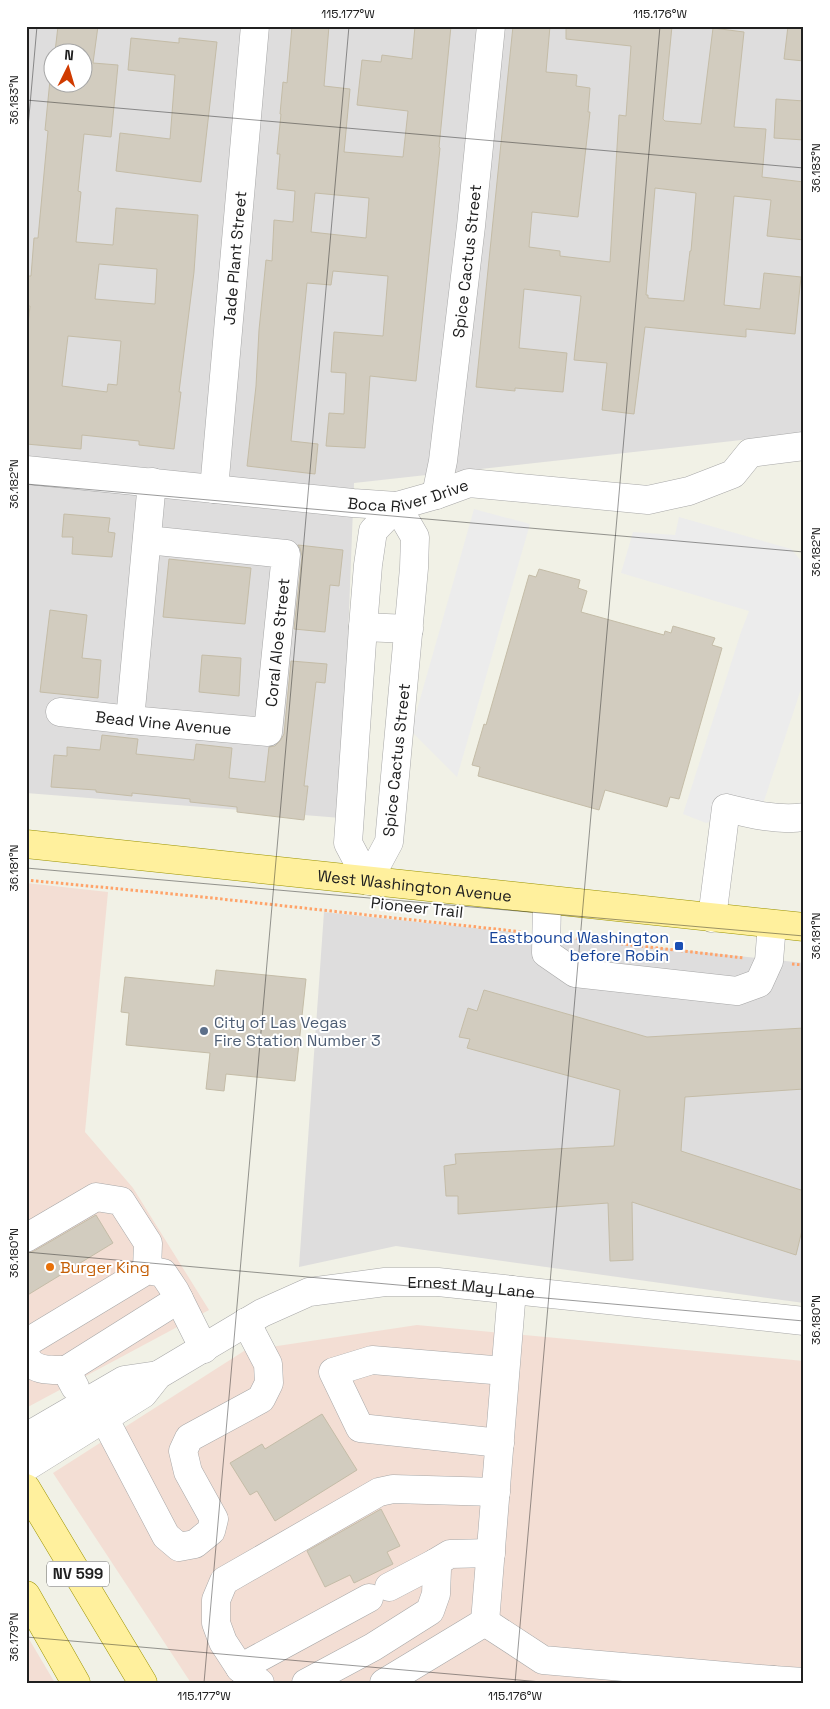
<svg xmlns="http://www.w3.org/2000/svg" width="830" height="1709" font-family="'Space Grotesk',sans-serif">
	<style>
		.residential { fill: #dedddd; fill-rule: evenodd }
		.commercial { fill: #f3ded4 }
		.parking { fill: #ececec }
		.building { fill: #d2ccbf; stroke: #c4bca7; fill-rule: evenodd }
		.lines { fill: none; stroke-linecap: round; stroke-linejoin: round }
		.minor-casing { stroke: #a7a7a7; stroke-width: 29 }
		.major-casing { stroke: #9c9400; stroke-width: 29 }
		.path { stroke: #ffa369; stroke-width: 3; stroke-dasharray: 2.5 2.5; stroke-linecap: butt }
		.minor { stroke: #fff; stroke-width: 28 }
		.major { stroke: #fff09d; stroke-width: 28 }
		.ticks { fill: none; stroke: #202020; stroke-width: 1; stroke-opacity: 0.45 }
		.transit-dot { fill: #1a4fb4; stroke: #fff; stroke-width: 2 }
		.service-dot { fill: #5c6f8a; stroke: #fff; stroke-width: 2 }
		.food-dot { fill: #e8710a; stroke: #fff; stroke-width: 2 }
		.labels { text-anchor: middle; stroke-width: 4; stroke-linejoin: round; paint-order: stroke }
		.shield { fill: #fff; stroke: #636363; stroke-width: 1 }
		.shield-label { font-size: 15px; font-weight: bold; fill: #202020 }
		.street-label { font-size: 16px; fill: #202020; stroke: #fff }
		.transit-label { font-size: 16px; fill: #164399; stroke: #fff; text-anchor: end }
		.service-label { font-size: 16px; fill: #4e5e75; stroke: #fff; text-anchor: start }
		.food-label { font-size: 16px; fill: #c56008; stroke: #fff; text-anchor: start }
		.neatline { fill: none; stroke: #202020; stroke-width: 2 }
		.ticks-label { font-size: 12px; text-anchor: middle; fill: #202020 }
	</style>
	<rect width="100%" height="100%" fill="#f1f1e6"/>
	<g class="residential">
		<path d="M 26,26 L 804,26 L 804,433 L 354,483 L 341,818 L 26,793 ZM 52,52 L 82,52 L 82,82 L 52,82 Z"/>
		<path d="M 324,912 L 804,963 L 804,1303 L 396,1246 L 299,1267 Z"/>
	</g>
	<g class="commercial">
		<path d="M 26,883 L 108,892 L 85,1132 L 133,1188 L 209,1310 L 26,1408 Z"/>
		<path d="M 417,1325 L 804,1361 L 804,1683 L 191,1683 L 53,1473 L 244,1351 Z"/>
		<path d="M 26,1634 L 55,1683 L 26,1683 Z"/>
	</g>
	<g class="parking">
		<path d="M 474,509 L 530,524 L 457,777 L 411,731 Z"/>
		<path d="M 679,517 L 791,549 L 804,564 L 804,680 L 763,804 L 706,823 L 683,814 L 741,632 L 749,611 L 621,573 L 633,532 L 675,535 Z"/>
	</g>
	<g class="building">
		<path d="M 58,26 L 98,26 L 93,63 L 118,65 L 111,137 L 84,134 L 78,191 L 81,192 L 76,242 L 113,245 L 116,208 L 198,215 L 194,272 L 179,392 L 181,392 L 174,449 L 139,445 L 139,441 L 82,435 L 81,449 L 26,444 L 26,344 L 30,306 L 26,306 L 26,276 L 31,276 L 34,238 L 38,238 L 48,131 L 45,130 L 52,60 L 52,82 L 82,82 L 82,52 L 55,52 ZM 99,264 L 157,269 L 155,304 L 95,299 ZM 68,336 L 121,341 L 117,385 L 108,384 L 107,392 L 62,386 Z"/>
		<path d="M 292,26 L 329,26 L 324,86 L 350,89 L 344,152 L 403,157 L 408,111 L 357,105 L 362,60 L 381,62 L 382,55 L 412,59 L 415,26 L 451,26 L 439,147 L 440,148 L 416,381 L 370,376 L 365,448 L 326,446 L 329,413 L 344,414 L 346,373 L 331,372 L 334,332 L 383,336 L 388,276 L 333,271 L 331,285 L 307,283 L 291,441 L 318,444 L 315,474 L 247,466 L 256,386 L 259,330 L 266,260 L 272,261 L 274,220 L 293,222 L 295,191 L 277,189 L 280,154 L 277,154 L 281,114 L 280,114 L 283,82 L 287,83 ZM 315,193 L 369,198 L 366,238 L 311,232 Z"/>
		<path d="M 513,26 L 550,26 L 546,72 L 577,75 L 576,86 L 590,88 L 588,112 L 590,112 L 578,217 L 532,212 L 529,247 L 560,251 L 560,256 L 610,262 L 619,115 L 626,116 L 631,46 L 566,39 L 566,26 L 672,26 L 663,119 L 665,121 L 701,124 L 713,28 L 744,32 L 734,127 L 766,129 L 762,177 L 804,182 L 804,240 L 767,236 L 771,200 L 734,196 L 724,305 L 760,309 L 764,273 L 801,277 L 795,334 L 746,329 L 746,337 L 645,327 L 634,414 L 602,410 L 607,363 L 574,360 L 581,296 L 524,289 L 519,348 L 567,353 L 563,392 L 515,388 L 515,391 L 476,387 ZM 655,188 L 696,193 L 691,251 L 690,251 L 684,301 L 648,298 L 648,295 L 646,295 Z"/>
		<path d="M 788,26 L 804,26 L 804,61 L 784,59 Z"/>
		<path d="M 131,38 L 179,43 L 179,38 L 217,42 L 201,182 L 116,171 L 120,133 L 170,139 L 175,75 L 128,70 Z"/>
		<path d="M 776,99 L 804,101 L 804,140 L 774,138 Z"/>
		<path d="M 64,514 L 110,518 L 108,532 L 115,533 L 112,557 L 72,554 L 73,537 L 62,537 Z"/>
		<path d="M 298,545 L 343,550 L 339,586 L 330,585 L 325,632 L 294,629 L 302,556 L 300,548 Z"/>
		<path d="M 169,559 L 251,568 L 245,624 L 163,617 Z"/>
		<path d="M 539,569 L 580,580 L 578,588 L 587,591 L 581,612 L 664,635 L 665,631 L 671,633 L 673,626 L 715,638 L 712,645 L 722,648 L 679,799 L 670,797 L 667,807 L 605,790 L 599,810 L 478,776 L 480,767 L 472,765 L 484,724 L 486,725 L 529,575 L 536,577 Z"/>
		<path d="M 50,610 L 87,615 L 82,658 L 101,660 L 98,698 L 40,692 Z"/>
		<path d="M 202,655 L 241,658 L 239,696 L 199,692 Z"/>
		<path d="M 291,661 L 327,664 L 325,683 L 316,682 L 304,786 L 308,786 L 304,820 L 237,812 L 237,807 L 190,802 L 190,799 L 132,793 L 132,796 L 96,792 L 96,790 L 51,787 L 54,755 L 67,756 L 67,747 L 100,750 L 102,735 L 138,739 L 136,754 L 194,760 L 196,744 L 232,748 L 229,778 L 265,782 L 269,747 L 275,746 L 280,741 L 284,734 Z"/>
		<path d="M 216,970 L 306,979 L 295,1081 L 226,1074 L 224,1091 L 206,1089 L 210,1053 L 126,1045 L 129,1013 L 121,1012 L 125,977 L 214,986 Z"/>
		<path d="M 484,990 L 647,1037 L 804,1028 L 804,1089 L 685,1097 L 681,1151 L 804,1191 L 804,1222 L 796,1255 L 632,1202 L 633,1260 L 610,1261 L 608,1203 L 458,1214 L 458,1196 L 446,1196 L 444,1166 L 456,1164 L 455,1154 L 614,1146 L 620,1090 L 467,1048 L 470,1039 L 459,1037 L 468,1008 L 477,1011 Z"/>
		<path d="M 96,1215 L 113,1243 L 26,1296 L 26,1254 L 34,1251 Z"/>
		<path d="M 322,1414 L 357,1470 L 275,1521 L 257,1491 L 250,1495 L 230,1463 L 262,1444 L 265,1449 Z"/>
		<path d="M 381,1509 L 400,1546 L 387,1552 L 393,1564 L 354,1583 L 350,1575 L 325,1587 L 307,1551 Z"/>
	</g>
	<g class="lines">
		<defs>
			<g id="minor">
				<path id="s1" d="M 26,470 L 353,503 L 397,506 L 436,495 L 469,483 L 648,500 L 689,491 L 733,474 L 750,453 L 804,446"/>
				<path id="s2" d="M 214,489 L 255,26"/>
				<path id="s3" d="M 436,495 L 443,461 L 471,226 L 491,26"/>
				<path d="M 397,506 L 415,537 L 414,568 L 389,842 L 368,881 L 348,843 L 363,627 L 368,565 L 373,531 Z"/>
				<path d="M 363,627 L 409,629"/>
				<path id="s4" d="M 60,712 L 130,720 L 268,732 L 286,554 L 147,540"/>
				<path d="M 130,720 L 152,482"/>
				<path d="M 547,901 L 546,953 L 575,973 L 737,991 L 759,983 L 769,961 L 772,924"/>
				<path d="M 712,918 L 726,808 C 750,814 779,821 804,817"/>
				<path d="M 26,1238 L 96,1197 L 121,1201 L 148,1243 L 147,1270"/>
				<path d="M 26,1343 L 147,1270 L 163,1273 L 175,1291 L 204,1349"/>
				<path d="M 26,1355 C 30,1372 53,1370 66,1370 L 75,1387"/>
				<path d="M 66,1370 L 179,1299"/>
				<path d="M 104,1418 L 166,1536 L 179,1547 L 195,1544 L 211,1531 L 214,1519 L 188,1472 L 183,1451 L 189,1438 L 261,1399 L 269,1383 L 268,1364 L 246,1322"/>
				<path d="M 26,1437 L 124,1380 L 158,1375"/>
				<path d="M 500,1443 L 360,1428 L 333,1372 L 372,1360 L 505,1371"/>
				<path id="s5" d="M 26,1467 L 143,1394 L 158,1375 L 262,1313 L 309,1292 L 385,1282 L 438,1282 L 804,1321"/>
				<path d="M 389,1587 L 435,1563"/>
				<path d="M 485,1622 L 512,1290"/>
				<path d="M 485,1622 L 543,1660 L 773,1680 L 772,1683"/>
				<path d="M 240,1668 L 369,1598"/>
				<path d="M 773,1680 L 804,1682"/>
				<path d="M 260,1683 L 240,1668 L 223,1642 L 216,1623 L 216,1600 L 224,1581 L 379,1492 L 393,1489 L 496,1492"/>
				<path d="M 306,1683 L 373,1647 L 430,1611 L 436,1594 L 437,1569 L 435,1563 L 450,1554 L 491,1553"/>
				<path d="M 384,1683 L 485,1622"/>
			</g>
			<g id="major">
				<path id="s6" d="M 26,844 L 804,927"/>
				<path d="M 26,1488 L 143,1683"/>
				<path d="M 26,1595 L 76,1683"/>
			</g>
		</defs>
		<use href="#minor" class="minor-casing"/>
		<use href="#major" class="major-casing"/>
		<g class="path">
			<path d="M 26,880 L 194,896 L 523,932"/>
			<path d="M 571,938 L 744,958"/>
			<path d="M 792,964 L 804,965"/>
		</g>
		<use href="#minor" class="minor"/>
		<use href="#major" class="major"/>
	</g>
	<path class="ticks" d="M 26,100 L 804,168M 26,150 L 37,26M 26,484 L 804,552M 26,868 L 804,936M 26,1252 L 804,1321M 26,1637 L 553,1683M 204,1683 L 349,26M 515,1683 L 660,26"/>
	<rect class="transit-dot" x="674" y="941" width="10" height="10" rx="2.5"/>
	<circle class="service-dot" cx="204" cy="1031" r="5"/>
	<circle class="food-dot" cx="50" cy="1267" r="5"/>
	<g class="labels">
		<rect class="shield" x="47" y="1561.5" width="62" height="25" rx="4"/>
		<g class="shield-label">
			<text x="78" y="1579">NV 599</text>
		</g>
		<g class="street-label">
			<text dy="6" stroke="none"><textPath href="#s2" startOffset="232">Jade Plant Street</textPath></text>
			<text dy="6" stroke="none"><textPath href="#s3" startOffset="236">Spice Cactus Street</textPath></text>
			<text dy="6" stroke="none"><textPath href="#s1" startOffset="385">Boca River Drive</textPath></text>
			<text dy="6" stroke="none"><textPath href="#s4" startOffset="299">Coral Aloe Street</textPath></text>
			<text dy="6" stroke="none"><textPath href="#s4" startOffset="104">Bead Vine Avenue</textPath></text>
			<text transform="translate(396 760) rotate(-84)" y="6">Spice Cactus Street</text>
			<text dy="6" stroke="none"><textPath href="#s6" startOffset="391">West Washington Avenue</textPath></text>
			<text transform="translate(417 907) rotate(6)" y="6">Pioneer Trail</text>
			<text dy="6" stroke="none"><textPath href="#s5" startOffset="498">Ernest May Lane</textPath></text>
		</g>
		<g class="transit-label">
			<text x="669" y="943">Eastbound Washington<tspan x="669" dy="18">before Robin</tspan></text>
		</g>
		<g class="service-label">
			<text x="214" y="1028">City of Las Vegas<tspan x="214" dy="18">Fire Station Number 3</tspan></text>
		</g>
		<g class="food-label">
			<text x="60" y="1273">Burger King</text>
		</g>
	</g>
	<rect width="830" height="1709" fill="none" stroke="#ffffff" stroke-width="55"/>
	<g transform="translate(68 68) rotate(5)"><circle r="24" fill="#ffffff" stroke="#a6a6a6"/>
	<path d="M0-4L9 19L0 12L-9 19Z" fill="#d03b00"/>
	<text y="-8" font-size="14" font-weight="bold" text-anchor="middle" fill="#202020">N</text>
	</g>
	<rect x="28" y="28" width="774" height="1654" class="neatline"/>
	<g class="ticks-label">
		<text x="348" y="18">115.177°W</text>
		<text x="660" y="18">115.176°W</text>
		<text transform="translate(14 100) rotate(-90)" y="4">36.183°N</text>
		<text transform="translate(816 168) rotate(-90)" y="4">36.183°N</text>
		<text transform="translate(14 484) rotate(-90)" y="4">36.182°N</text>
		<text transform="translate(816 552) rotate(-90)" y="4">36.182°N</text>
		<text transform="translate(14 868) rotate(-90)" y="4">36.181°N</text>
		<text transform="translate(816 936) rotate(-90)" y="4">36.181°N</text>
		<text transform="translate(14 1253) rotate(-90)" y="4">36.180°N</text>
		<text transform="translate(816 1320) rotate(-90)" y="4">36.180°N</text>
		<text transform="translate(14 1637) rotate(-90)" y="4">36.179°N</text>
		<text x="204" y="1700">115.177°W</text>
		<text x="515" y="1700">115.176°W</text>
	</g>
</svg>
